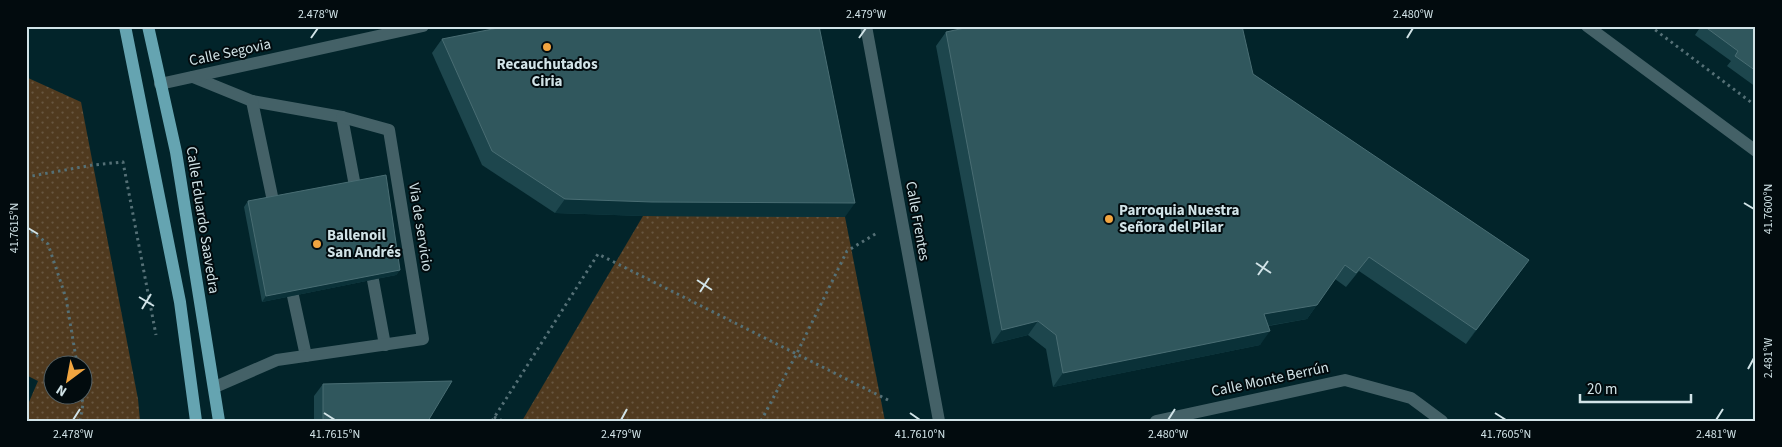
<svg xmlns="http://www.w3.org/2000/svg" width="1782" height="447" font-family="'Source Sans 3',sans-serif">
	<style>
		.garden { fill: url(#garden-dots); fill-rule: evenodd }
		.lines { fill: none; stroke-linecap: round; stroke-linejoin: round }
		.path { stroke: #557076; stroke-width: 3; stroke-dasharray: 2.5 4; stroke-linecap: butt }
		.lane { stroke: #446167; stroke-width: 12 }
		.street { stroke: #446167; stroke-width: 12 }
		.primary { stroke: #65a4b1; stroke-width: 12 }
		.wall { fill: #1d464d }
		.shaded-wall { fill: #0a3138 }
		.building { fill: #30575d; stroke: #496d73 }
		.ticks { fill: none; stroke: #d1e3e7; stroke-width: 2 }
		.poi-dot { fill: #f1a540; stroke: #020b0e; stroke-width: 2 }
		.labels { text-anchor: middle; stroke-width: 4; stroke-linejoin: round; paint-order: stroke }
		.street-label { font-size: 15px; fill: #d1e3e7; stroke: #020b0e }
		.poi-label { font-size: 15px; font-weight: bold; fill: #d1e3e7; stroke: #020b0e; text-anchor: start }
		.neatline { fill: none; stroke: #d1e3e7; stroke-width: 2 }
		.ticks-label { font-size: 12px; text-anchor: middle; fill: #d1e3e7 }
	</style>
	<defs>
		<pattern id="garden-dots" width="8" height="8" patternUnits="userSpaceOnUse" patternTransform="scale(1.25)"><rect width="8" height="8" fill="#503a1f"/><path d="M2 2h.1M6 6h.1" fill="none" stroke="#685640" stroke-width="1.8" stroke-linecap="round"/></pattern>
	</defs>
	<rect width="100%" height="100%" fill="#02242a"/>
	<g class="garden">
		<path d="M 26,77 L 81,102 L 138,399 L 140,421 L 26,421 L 26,409 L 38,381 L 26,375 ZM 52,364 L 82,364 L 82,394 L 52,394 Z"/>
		<path d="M 643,216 L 845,217 L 885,421 L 522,421 Z"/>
	</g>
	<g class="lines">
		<g class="path">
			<path d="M 1650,26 L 1756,106"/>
			<path d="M 26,177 L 93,165 L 123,162 L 156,335"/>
			<path d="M 26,227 L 48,244 L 66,298 L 77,364"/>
			<path d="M 494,417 L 503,421"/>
			<path d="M 80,421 L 83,404 L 81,394"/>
			<path d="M 492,421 L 598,254 L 890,401"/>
			<path d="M 761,421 L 797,353 L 847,251 L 877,233"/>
		</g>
		<g class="lane">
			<path d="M 193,77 L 252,101 L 342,117 L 355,186"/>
			<path d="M 252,101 L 273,201"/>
			<path d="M 373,280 L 385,345"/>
			<path d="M 293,296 L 306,356"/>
			<path d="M 215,387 L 277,360 L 423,339 L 389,130 L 342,117"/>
		</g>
		<g class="street">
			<path d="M 866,26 L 939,421"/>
			<path d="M 1587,26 L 1756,151"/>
			<path d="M 160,84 L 423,26"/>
			<path d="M 1156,421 L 1345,380 L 1411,398 L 1442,421"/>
		</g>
		<g class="primary">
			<path d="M 125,26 L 180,302 L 196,421"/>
			<path d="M 148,26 L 176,152 L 219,421"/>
		</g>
	</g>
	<g class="wall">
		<path d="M 1701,26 L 1756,26 L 1756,87 L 1727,66 L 1731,61 L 1695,35 Z"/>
		<path d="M 946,32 L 1253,74 L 1529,260 L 1466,344 L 1359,271 L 1346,287 L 1335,279 L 1307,319 L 1268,326 L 1260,345 L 1053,387 L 1046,349 L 1028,335 L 992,344 L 936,46 Z"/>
		<path d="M 442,39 L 845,217 L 643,216 L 555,213 L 482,165 L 432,53 Z"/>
		<path d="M 248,201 L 400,270 L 396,275 L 262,302 L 244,207 Z"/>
		<path d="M 323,384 L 428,421 L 314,421 L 314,396 Z"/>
	</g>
	<g class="shaded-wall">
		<path d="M 565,199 L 855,203 L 845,217 L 643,216 L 555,213 Z"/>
		<path d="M 1529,260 L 1519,274 L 1466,344 L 1476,330 Z"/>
		<path d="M 1345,265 L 1307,319 L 1254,328 L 1264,314 Z"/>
		<path d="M 400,270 L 396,275 L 262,302 L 266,296 Z"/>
		<path d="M 1038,321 L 1028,335 L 992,344 L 1002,330 Z"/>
		<path d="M 1270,331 L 1260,345 L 1053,387 L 1063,373 Z"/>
	</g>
	<g class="building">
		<path d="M 508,26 L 819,26 L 855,203 L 652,202 L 565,199 L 492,151 L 442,39 Z"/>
		<path d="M 974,26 L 1242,26 L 1253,74 L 1529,260 L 1476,330 L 1369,257 L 1356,273 L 1345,265 L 1317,305 L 1264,314 L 1270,331 L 1063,373 L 1056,335 L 1038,321 L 1002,330 L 946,32 Z"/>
		<path d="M 1704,26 L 1756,26 L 1756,71 L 1735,56 L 1738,51 Z"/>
		<path d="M 386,175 L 400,270 L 266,296 L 248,201 Z"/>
		<path d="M 452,381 L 428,421 L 323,421 L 323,384 Z"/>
	</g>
	<path class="ticks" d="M 311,38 L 318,28M 859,38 L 866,28M 1407,38 L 1413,28M 1744,203 L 1754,209M 28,228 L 38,234M 1256,263 L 1271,273M 1258,275 L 1268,261M 697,280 L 712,290M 700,292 L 709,278M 139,297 L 154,306M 142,309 L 151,294M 1748,369 L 1754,358M 324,413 L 335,420M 910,413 L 920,420M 1495,413 L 1506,420M 73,420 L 80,409M 621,420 L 627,409M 1168,420 L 1175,409M 1716,420 L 1723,409"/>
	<g class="poi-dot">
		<circle cx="547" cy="47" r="5"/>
		<circle cx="1109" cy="219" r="5"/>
		<circle cx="317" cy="244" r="5"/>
	</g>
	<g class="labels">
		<g class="street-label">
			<text transform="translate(230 52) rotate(-12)" y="5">Calle Segovia</text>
			<text transform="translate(203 220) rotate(81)" y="5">Calle Eduardo Saavedra</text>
			<text transform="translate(918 221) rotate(80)" y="5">Calle Frentes</text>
			<text transform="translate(421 227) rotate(81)" y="5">Via de servicio</text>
			<text transform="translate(1270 379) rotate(-12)" y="5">Calle Monte Berrún</text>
		</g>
		<g class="poi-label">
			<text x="547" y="69" text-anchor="middle">Recauchutados<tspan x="547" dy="17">Ciria</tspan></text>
			<text x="1119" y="215">Parroquia Nuestra<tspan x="1119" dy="17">Señora del Pilar</tspan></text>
			<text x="327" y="240">Ballenoil<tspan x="327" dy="17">San Andrés</tspan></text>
		</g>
	</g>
	<rect width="1782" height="447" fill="none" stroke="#020b0e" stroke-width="55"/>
	<g transform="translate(68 380) rotate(212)"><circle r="24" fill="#020b0e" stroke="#556165"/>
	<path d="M0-4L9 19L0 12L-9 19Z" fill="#f1a540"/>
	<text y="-8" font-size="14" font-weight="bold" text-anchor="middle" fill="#d1e3e7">N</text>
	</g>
	<path d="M1580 394v8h111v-8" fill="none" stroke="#d1e3e7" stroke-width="2.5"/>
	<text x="1587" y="394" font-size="15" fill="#d1e3e7" stroke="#020b0e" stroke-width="4" paint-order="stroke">20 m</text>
	<rect x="28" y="28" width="1726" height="392" class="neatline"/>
	<g class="ticks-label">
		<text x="318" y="18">2.478°W</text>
		<text x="866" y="18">2.479°W</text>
		<text x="1413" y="18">2.480°W</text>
		<text transform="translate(1768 209) rotate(-90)" y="4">41.7600°N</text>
		<text transform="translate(14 228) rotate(-90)" y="4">41.7615°N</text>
		<text transform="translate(1768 358) rotate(-90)" y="4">2.481°W</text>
		<text x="73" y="438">2.478°W</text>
		<text x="335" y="438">41.7615°N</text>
		<text x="621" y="438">2.479°W</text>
		<text x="920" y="438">41.7610°N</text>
		<text x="1168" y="438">2.480°W</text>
		<text x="1506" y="438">41.7605°N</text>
		<text x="1716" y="438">2.481°W</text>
	</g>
</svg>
